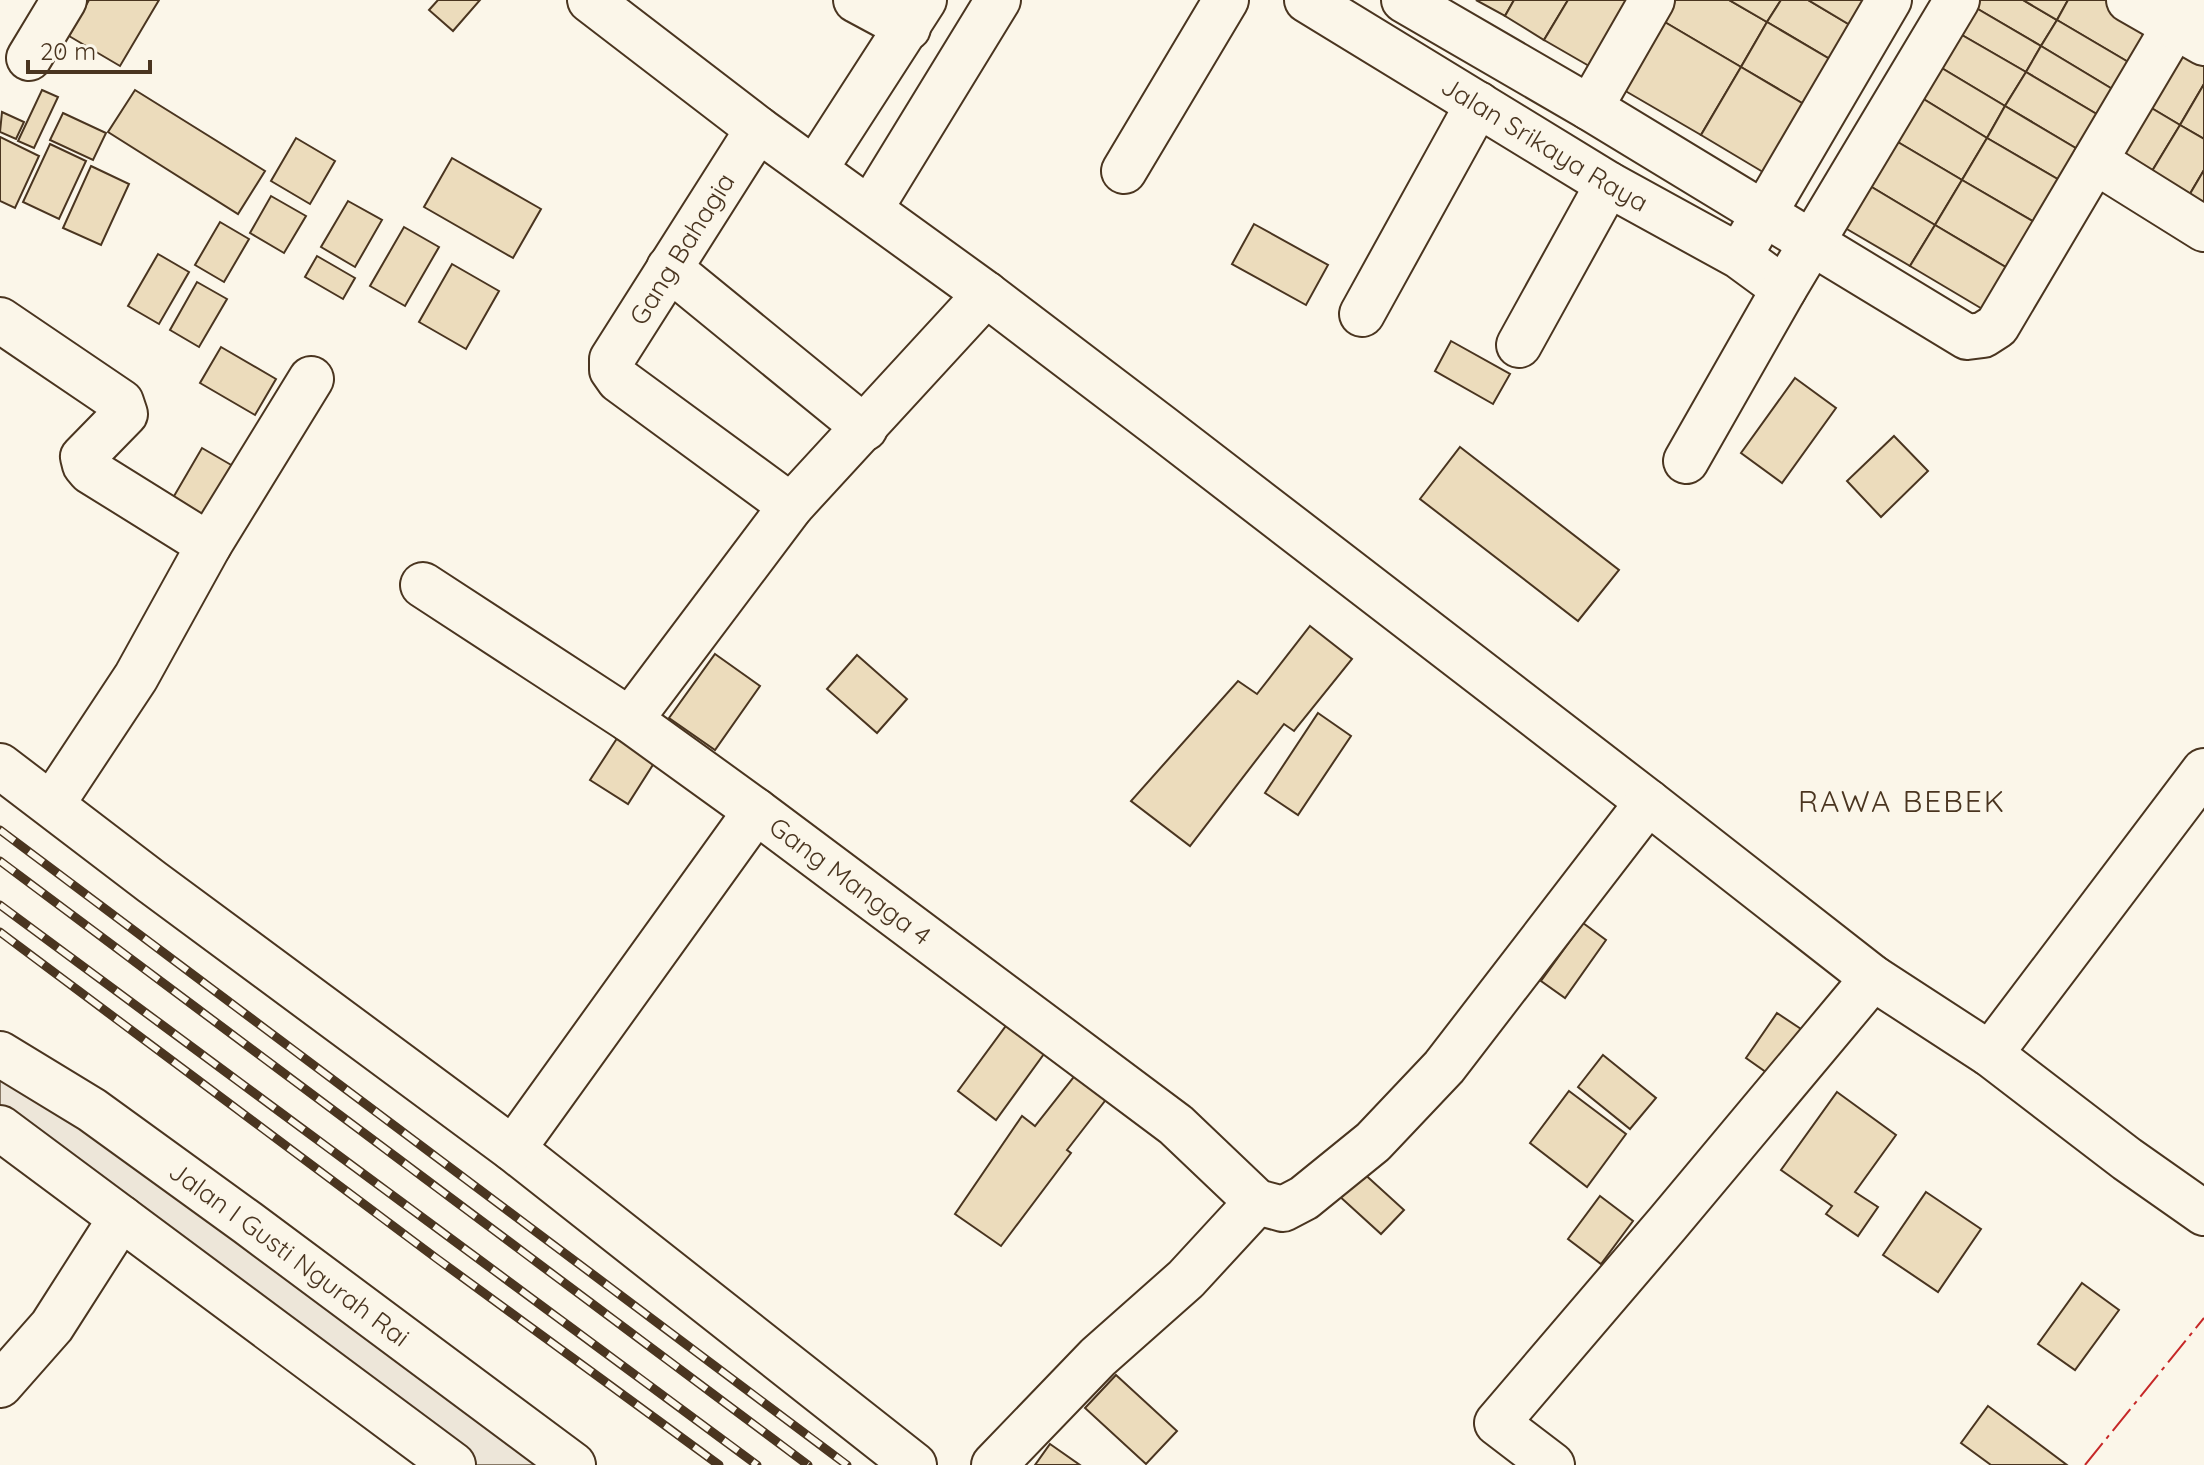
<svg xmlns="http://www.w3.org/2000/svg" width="2204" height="1465" font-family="Quicksand,sans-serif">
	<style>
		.green { fill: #ede6d9; stroke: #887966; stroke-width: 2 }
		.building { fill: #ecdcbc; stroke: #4a3520; stroke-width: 2 }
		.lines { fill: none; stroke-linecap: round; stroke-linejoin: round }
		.minor-casing { stroke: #4a3520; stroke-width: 48 }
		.major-casing { stroke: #4a3520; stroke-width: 48 }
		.minor { stroke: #fbf6e9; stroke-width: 44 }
		.major { stroke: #fbf6e9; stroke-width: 44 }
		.rail-casing { stroke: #4a3520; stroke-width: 9 }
		.rail { stroke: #fbf6e9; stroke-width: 6; stroke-dasharray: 18; stroke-linecap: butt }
		.power { stroke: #c62828; stroke-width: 2; stroke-dasharray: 28 6 4 6; stroke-linecap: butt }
		.labels { text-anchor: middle; stroke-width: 6; stroke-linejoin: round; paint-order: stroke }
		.street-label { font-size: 26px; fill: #4a3520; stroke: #fbf6e9 }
		.quarter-label { font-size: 30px; letter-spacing: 2px; fill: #4a3520; stroke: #fbf6e9 }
	</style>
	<rect width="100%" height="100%" fill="#fbf6e9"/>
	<path class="green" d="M 0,1054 L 573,1465 L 453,1465 L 0,1128 Z"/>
	<g class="building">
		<path d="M 89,0 L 159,0 L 120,66 L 69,36 Z"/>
		<path d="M 438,0 L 480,0 L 453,31 L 429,10 Z"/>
		<path d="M 1476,0 L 1514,0 L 1505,16 Z"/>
		<path d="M 1514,0 L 1568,0 L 1544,40 L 1505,16 Z"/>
		<path d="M 1568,0 L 1636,0 L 1596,70 L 1544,40 Z"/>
		<path d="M 1675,0 L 1729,0 L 1767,22 L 1741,67 L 1663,21 Z"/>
		<path d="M 1729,0 L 1781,0 L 1767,22 Z"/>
		<path d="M 1781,0 L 1808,0 L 1865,34 L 1845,68 L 1767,22 Z"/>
		<path d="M 1808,0 L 1886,0 L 1865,34 Z"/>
		<path d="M 1973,0 L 2023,0 L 2057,20 L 2041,46 L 1971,5 Z"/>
		<path d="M 2023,0 L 2068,0 L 2057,20 Z"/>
		<path d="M 2068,0 L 2108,0 L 2152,26 L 2130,63 L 2057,20 Z"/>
		<path d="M 1971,5 L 2041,46 L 2026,72 L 1955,31 Z"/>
		<path d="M 2057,20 L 2130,63 L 2114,90 L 2041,46 Z"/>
		<path d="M 1663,21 L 1741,67 L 1701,135 L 1622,89 Z"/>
		<path d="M 1767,22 L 1845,68 L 1819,113 L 1741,67 Z"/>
		<path d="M 1955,31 L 2026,72 L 2005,106 L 1935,64 Z"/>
		<path d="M 2041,46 L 2114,90 L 2100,116 L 2026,72 Z"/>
		<path d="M 2176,48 L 2204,64 L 2204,84 L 2180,125 L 2143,103 Z"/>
		<path d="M 1935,64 L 2005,106 L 1987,138 L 1917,95 Z"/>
		<path d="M 1741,67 L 1819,113 L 1778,181 L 1701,135 Z"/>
		<path d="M 2026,72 L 2100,116 L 2079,150 L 2005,106 Z"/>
		<path d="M 2204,84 L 2204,139 L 2180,125 Z"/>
		<path d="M 42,90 L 58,97 L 34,148 L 18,141 Z"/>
		<path d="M 135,90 L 265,171 L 238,214 L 108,132 Z"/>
		<path d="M 1917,95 L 1987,138 L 1962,180 L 1891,138 Z"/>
		<path d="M 2143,103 L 2180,125 L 2146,181 L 2110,160 Z"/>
		<path d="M 2005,106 L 2079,150 L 2061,181 L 1987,138 Z"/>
		<path d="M 2,112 L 24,122 L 16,139 L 0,132 Z"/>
		<path d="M 63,113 L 106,133 L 93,160 L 50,140 Z"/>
		<path d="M 2180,125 L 2204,139 L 2204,170 L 2184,204 L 2146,181 Z"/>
		<path d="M 0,137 L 39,156 L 15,208 L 0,201 Z"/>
		<path d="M 296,138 L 335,161 L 310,204 L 271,181 Z"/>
		<path d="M 1891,138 L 1962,180 L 1935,225 L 1865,183 Z"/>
		<path d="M 1987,138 L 2061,181 L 2036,223 L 1962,180 Z"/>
		<path d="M 50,144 L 86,161 L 59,219 L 23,202 Z"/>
		<path d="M 452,158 L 541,209 L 513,258 L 424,207 Z"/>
		<path d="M 91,166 L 129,184 L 101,245 L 63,228 Z"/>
		<path d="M 2204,170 L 2204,216 L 2184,204 Z"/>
		<path d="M 1962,180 L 2036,223 L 2009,269 L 1935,225 Z"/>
		<path d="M 1865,183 L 1935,225 L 1910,266 L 1840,225 Z"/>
		<path d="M 271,196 L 306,216 L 284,253 L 250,233 Z"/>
		<path d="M 348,201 L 382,220 L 355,267 L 321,247 Z"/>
		<path d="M 220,222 L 249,239 L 224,282 L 195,265 Z"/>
		<path d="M 1254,224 L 1328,265 L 1306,305 L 1232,264 Z"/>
		<path d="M 1935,225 L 2009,269 L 1984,310 L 1910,266 Z"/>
		<path d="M 404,227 L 439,247 L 405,306 L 370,286 Z"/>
		<path d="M 158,254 L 189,272 L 159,324 L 128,306 Z"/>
		<path d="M 317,256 L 355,278 L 343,299 L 305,277 Z"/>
		<path d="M 452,264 L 499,291 L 466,349 L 419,322 Z"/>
		<path d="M 197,282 L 227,299 L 199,347 L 170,330 Z"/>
		<path d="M 1451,341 L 1510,374 L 1493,404 L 1435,371 Z"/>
		<path d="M 221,347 L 276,379 L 255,415 L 200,383 Z"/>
		<path d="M 1795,378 L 1836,408 L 1782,483 L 1741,453 Z"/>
		<path d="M 1894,436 L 1928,471 L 1881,517 L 1847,481 Z"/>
		<path d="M 1460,447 L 1619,570 L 1578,621 L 1420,499 Z"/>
		<path d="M 202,448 L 245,473 L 207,540 L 163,515 Z"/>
		<path d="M 1310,626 L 1352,659 L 1294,731 L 1284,724 L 1190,846 L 1131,801 L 1238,681 L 1257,694 Z"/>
		<path d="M 715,654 L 760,686 L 715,750 L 669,718 Z"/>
		<path d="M 857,655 L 907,699 L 877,733 L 827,689 Z"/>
		<path d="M 1318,713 L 1351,736 L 1298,815 L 1265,793 Z"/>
		<path d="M 625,726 L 663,749 L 628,804 L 590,780 Z"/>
		<path d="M 1583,923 L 1606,940 L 1565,998 L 1541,981 Z"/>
		<path d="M 1777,1013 L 1804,1031 L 1773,1077 L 1746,1058 Z"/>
		<path d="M 1011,1019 L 1049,1047 L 996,1120 L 958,1091 Z"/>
		<path d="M 1603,1055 L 1656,1098 L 1630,1129 L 1578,1087 Z"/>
		<path d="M 1077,1073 L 1108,1097 L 1067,1150 L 1071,1153 L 1001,1246 L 955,1214 L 1022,1116 L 1035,1126 Z"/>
		<path d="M 1569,1091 L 1626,1134 L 1587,1187 L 1530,1143 Z"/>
		<path d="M 1837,1092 L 1896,1135 L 1855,1192 L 1878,1207 L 1858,1236 L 1826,1214 L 1832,1206 L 1781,1170 Z"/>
		<path d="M 1360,1170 L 1404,1210 L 1381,1234 L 1337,1194 Z"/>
		<path d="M 1926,1192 L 1981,1229 L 1938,1292 L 1883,1255 Z"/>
		<path d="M 1600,1196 L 1633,1221 L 1601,1264 L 1568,1239 Z"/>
		<path d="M 2082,1283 L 2119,1310 L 2075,1370 L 2038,1344 Z"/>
		<path d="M 1116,1375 L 1177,1431 L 1146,1464 L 1085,1408 Z"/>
		<path d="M 1988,1406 L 2067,1465 L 1991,1465 L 1961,1443 Z"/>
		<path d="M 1050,1444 L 1080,1465 L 1035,1465 Z"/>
	</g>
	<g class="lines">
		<defs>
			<g id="minor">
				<path d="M 590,0 L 758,129 L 986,294 L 1161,427 L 1648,802 L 1873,978 L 1990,1054 L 2127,1159 L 2204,1213"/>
				<path d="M 856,0 L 908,28"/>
				<path id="s1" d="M 1307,0 L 1608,184 L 1739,256 L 1784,289"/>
				<path d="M 1404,0 L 1590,108 L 1967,337 L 1983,335 L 1997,326 L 2190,0"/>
				<path d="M 2129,0 L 2204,43"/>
				<path d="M 29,58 L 64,0"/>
				<path d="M 1590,108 L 1652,0"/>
				<path d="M 758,129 L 612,359 L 612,370 L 619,380 L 791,506"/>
				<path d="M 2095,161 L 2204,229"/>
				<path d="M 815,169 L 924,0"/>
				<path d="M 1124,171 L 1226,0"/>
				<path d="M 870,209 L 998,0"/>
				<path d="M 1748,241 L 1889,0"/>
				<path d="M 669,268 L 865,428"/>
				<path d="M 1362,314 L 1478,104"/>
				<path d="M 0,320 L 121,402 L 125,414 L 83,457 L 85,465 L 90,471 L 209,545"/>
				<path d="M 1519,345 L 1608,184"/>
				<path d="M 1686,461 L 1784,289 L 1957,0"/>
				<path id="s2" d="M 423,585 L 630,720 L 756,811 L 1176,1125 L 1257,1202 L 1283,1209 L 1304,1198 L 1373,1142 L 1444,1067 L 1648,802"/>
				<path d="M 630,720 L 791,506 L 986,294"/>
				<path d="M 0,766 L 152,882 L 513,1149 L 914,1465"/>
				<path d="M 52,804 L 136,677 L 209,545 L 311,379"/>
				<path d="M 1990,1054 L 2204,771"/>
				<path d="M 513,1149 L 756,811"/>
				<path d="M 0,1385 L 52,1326 L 121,1218"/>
				<path d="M 994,1465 L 1098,1357 L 1186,1279 L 1257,1202"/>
				<path d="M 1552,1465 L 1497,1423 L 1668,1223 L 1873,978"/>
			</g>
			<g id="major">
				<path id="s3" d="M 0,1054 L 92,1110 L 248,1223 L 573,1465"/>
				<path d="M 0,1128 L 453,1465"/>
			</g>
		</defs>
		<use href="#minor" class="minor-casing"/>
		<use href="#major" class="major-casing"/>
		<use href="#minor" class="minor"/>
		<use href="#major" class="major"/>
		<defs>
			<g id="rail">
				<path d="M 0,830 L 847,1465"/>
				<path d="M 0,861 L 808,1465"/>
				<path d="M 0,905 L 757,1465"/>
				<path d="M 0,932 L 436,1258 L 719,1465"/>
			</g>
		</defs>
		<use href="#rail" class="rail-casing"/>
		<use href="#rail" class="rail"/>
		<path class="power" d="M 2085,1465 L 2204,1318"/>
	</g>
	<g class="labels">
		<g class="street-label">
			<text dy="9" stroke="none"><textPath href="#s1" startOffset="278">Jalan Srikaya Raya</textPath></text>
			<text transform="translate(682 249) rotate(-58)" y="9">Gang Bahagia</text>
			<text dy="9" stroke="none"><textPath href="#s2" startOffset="520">Gang Mangga 4</textPath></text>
			<text dy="9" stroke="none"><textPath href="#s3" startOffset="352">Jalan I Gusti Ngurah Rai</textPath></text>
		</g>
		<g class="quarter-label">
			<text x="1902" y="812">RAWA BEBEK</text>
		</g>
	</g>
	<path d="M28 60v12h122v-12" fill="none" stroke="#4a3520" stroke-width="4"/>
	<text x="40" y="60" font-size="24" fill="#4a3520" stroke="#fbf6e9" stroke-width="6" paint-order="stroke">20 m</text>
</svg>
